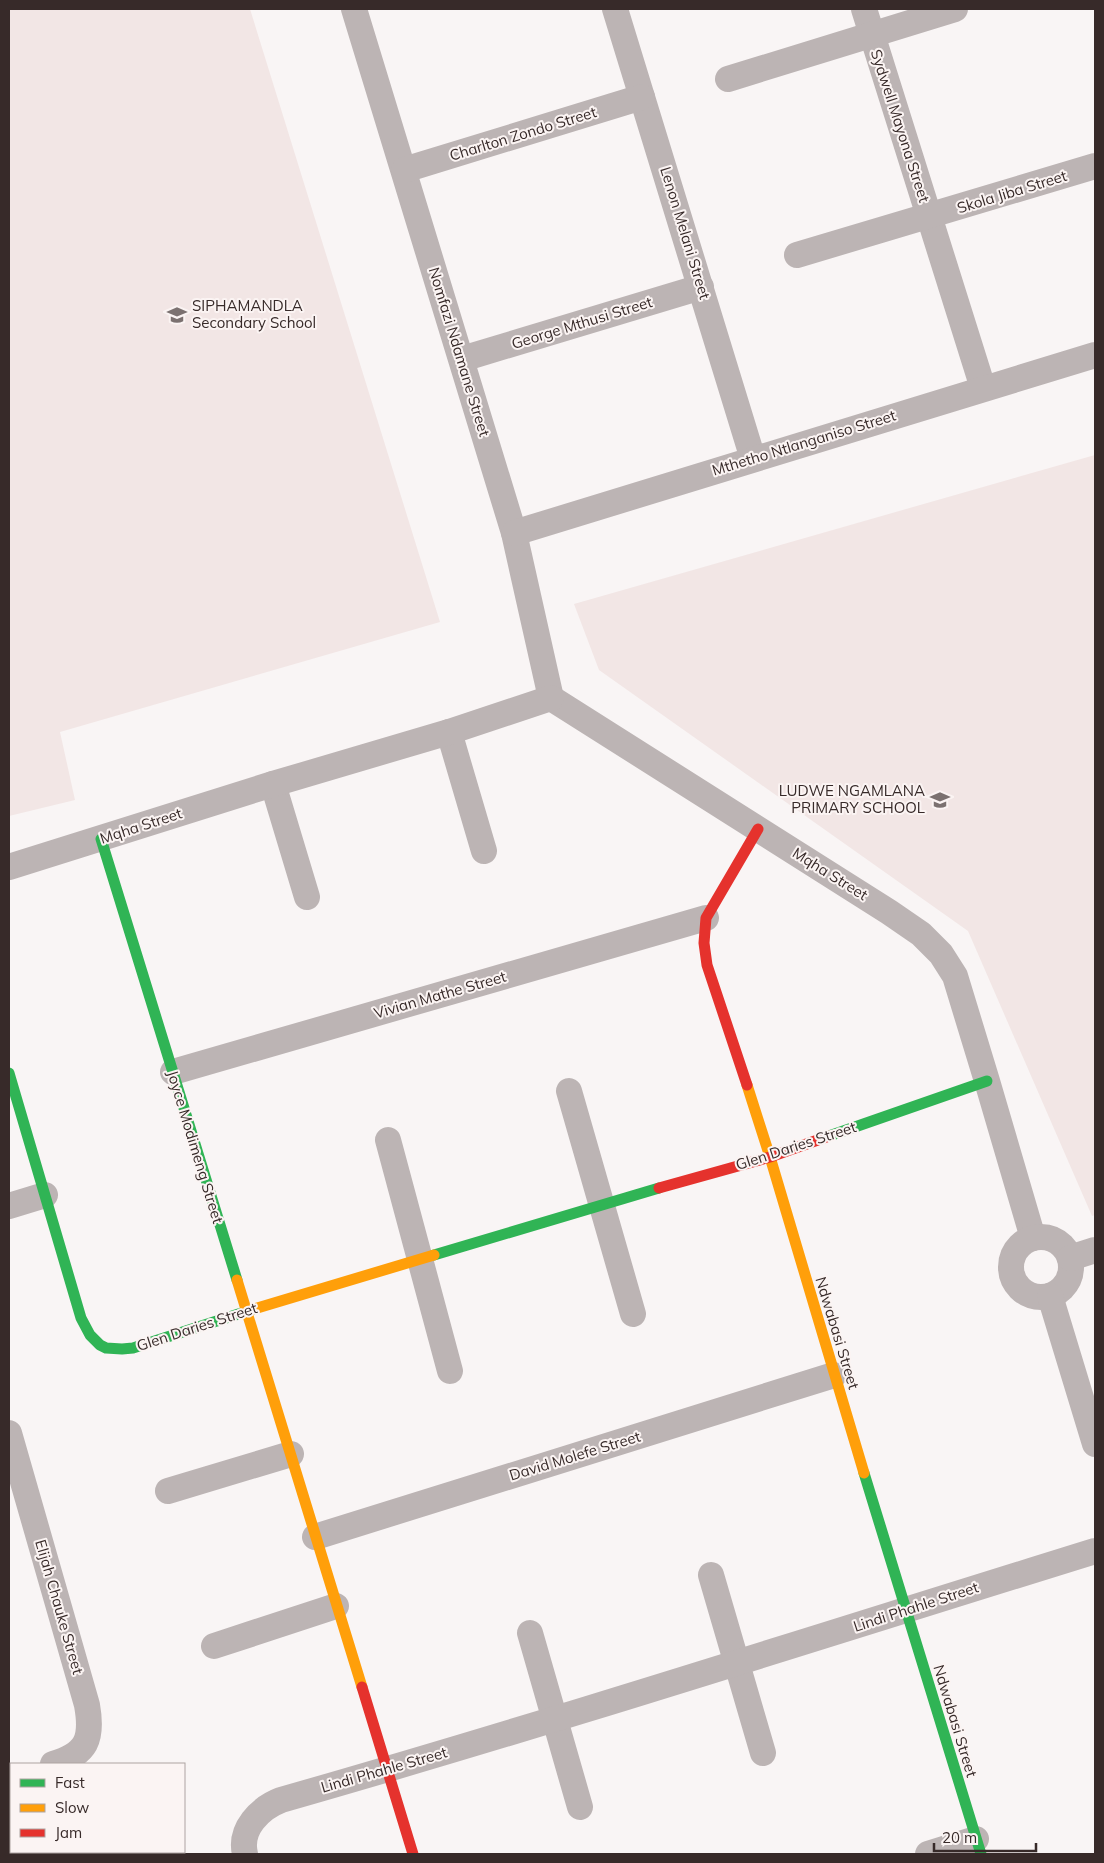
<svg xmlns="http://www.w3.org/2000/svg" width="1104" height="1863" font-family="Mulish,sans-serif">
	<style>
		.built { fill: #f2e6e5 }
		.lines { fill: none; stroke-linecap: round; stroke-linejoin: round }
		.street { stroke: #bcb4b4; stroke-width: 26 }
		.fast { stroke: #30b455; stroke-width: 11 }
		.slow { stroke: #ff9f0a; stroke-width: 11 }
		.jam { stroke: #e5322d; stroke-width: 11 }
		.labels { text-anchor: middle; stroke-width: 4; stroke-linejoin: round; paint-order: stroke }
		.street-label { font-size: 15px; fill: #372a29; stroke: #fbf4f3 }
		.poi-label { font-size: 15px; fill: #372a29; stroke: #fbf4f3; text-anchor: start }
	</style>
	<rect width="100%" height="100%" fill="#f9f5f5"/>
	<g class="built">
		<path d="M 9,9 L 250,9 L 440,622 L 60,732 L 75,800 L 9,816 Z"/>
		<path d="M 1095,455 L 1095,1215 L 1092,1216 L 968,931 L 599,670 L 574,604 Z"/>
	</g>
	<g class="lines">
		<g class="street">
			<path d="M 354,9 L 514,533 L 551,698"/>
			<path d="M 615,9 L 753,459"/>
			<path d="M 864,9 L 983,388"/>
			<path d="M 728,79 L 955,9"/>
			<path d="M 404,170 L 642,97"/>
			<path d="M 797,255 L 1095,166"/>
			<path d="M 462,359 L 701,287"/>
			<path d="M 514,533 L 1095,355"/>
			<path d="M 551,698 L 889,912 L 921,934 L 941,954 L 955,976 L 987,1081 L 1033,1238"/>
			<path d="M 449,732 L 484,851"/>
			<path d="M 273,784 L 307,897"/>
			<path d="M 9,867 L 273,784 L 449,732 L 551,698"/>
			<path d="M 173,1072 L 706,918"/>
			<path d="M 569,1091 L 633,1314"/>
			<path d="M 388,1140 L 450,1371"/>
			<path d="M 9,1206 L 45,1195"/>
			<circle cx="1041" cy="1267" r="30"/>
			<path d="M 1070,1258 L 1095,1250"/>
			<path d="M 1050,1296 L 1095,1444"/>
			<path d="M 9,1433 L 87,1705 C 93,1739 87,1754 53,1764"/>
			<path d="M 168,1491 L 291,1454"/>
			<path d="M 315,1537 L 834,1375"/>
			<path d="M 711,1575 L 763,1753"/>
			<path d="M 530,1633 L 580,1807"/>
			<path d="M 214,1646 L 336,1606"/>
			<path d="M 9,1778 L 11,1777"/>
			<path d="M 245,1854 C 239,1829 260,1808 281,1800 C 554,1722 824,1635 1095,1551"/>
			<path d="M 928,1854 L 976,1839"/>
		</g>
		<g class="fast">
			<path d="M 101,839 L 237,1280"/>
			<path d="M 9,1073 L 81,1318 L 90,1335 L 100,1345 L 106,1348 L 122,1349 L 133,1348 L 254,1309"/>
			<path d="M 829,1136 L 987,1081"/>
			<path d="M 434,1255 L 659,1188"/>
			<path d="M 864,1473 L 981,1854"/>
		</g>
		<g class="slow">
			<path d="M 747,1085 L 770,1157 L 864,1473"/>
			<path d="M 237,1280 L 362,1687"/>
			<path d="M 254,1309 L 434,1255"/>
		</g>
		<g class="jam">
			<path d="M 747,1085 L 707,965 L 704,943 L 706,918 L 758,829"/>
			<path d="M 659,1188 L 770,1157 L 829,1136"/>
			<path d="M 362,1687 L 413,1854"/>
		</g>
	</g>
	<defs>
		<symbol id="school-bare" viewBox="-9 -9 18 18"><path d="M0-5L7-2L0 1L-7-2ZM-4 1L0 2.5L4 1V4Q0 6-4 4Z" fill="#7b7170" stroke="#fbf4f3" stroke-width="2.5" paint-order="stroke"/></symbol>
	</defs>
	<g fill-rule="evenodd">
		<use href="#school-bare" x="163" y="301" width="28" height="28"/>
		<use href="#school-bare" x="926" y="786" width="28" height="28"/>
	</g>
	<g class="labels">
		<g class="street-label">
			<text transform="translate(900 126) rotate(72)" y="5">Sydwell Mayona Street</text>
			<text transform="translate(523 134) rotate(-17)" y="5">Charlton Zondo Street</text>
			<text transform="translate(1012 192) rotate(-17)" y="5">Skola Jiba Street</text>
			<text transform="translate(685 233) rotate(73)" y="5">Lenon Melani Street</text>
			<text transform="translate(582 323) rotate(-17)" y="5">George Mthusi Street</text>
			<text transform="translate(459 352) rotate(73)" y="5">Nomfazi Ndamane Street</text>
			<text transform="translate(804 443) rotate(-17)" y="5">Mthetho Ntlanganiso Street</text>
			<text transform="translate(141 826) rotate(-18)" y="5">Mqha Street</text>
			<text transform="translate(830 874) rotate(32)" y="5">Mqha Street</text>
			<text transform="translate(440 995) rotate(-16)" y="5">Vivian Mathe Street</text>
			<text transform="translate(796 1146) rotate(-18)" y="5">Glen Daries Street</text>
			<text transform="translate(195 1147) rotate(73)" y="5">Joyce Modimeng Street</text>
			<text transform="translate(197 1327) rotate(-18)" y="5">Glen Daries Street</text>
			<text transform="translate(837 1333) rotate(73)" y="5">Ndwabasi Street</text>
			<text transform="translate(575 1456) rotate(-17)" y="5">David Molefe Street</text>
			<text transform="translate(59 1607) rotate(74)" y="5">Elijah Chauke Street</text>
			<text transform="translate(916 1607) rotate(-18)" y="5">Lindi Phahle Street</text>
			<text transform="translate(955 1721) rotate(73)" y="5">Ndwabasi Street</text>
			<text transform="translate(384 1770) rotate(-16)" y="5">Lindi Phahle Street</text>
		</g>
		<g class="poi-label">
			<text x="192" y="311">SIPHAMANDLA<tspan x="192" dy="17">Secondary School</tspan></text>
			<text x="925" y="796" text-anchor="end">LUDWE NGAMLANA<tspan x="925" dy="17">PRIMARY SCHOOL</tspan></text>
		</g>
	</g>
	<rect width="1104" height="1863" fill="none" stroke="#372a29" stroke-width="20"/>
	<rect x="10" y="1763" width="175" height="90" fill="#fbf4f3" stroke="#ada3a2"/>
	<rect x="20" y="1779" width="25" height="8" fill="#30b455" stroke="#ada3a2"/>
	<text x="55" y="1788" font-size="15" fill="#372a29">Fast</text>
	<rect x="20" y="1804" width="25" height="8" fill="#ff9f0a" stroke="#ada3a2"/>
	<text x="55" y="1813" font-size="15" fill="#372a29">Slow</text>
	<rect x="20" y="1829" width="25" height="8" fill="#e5322d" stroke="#ada3a2"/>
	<text x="55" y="1838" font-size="15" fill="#372a29">Jam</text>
	<path d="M934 1843v8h102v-8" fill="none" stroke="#372a29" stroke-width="2.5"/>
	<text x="942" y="1843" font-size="15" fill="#372a29" stroke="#fbf4f3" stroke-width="4" paint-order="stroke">20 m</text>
</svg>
